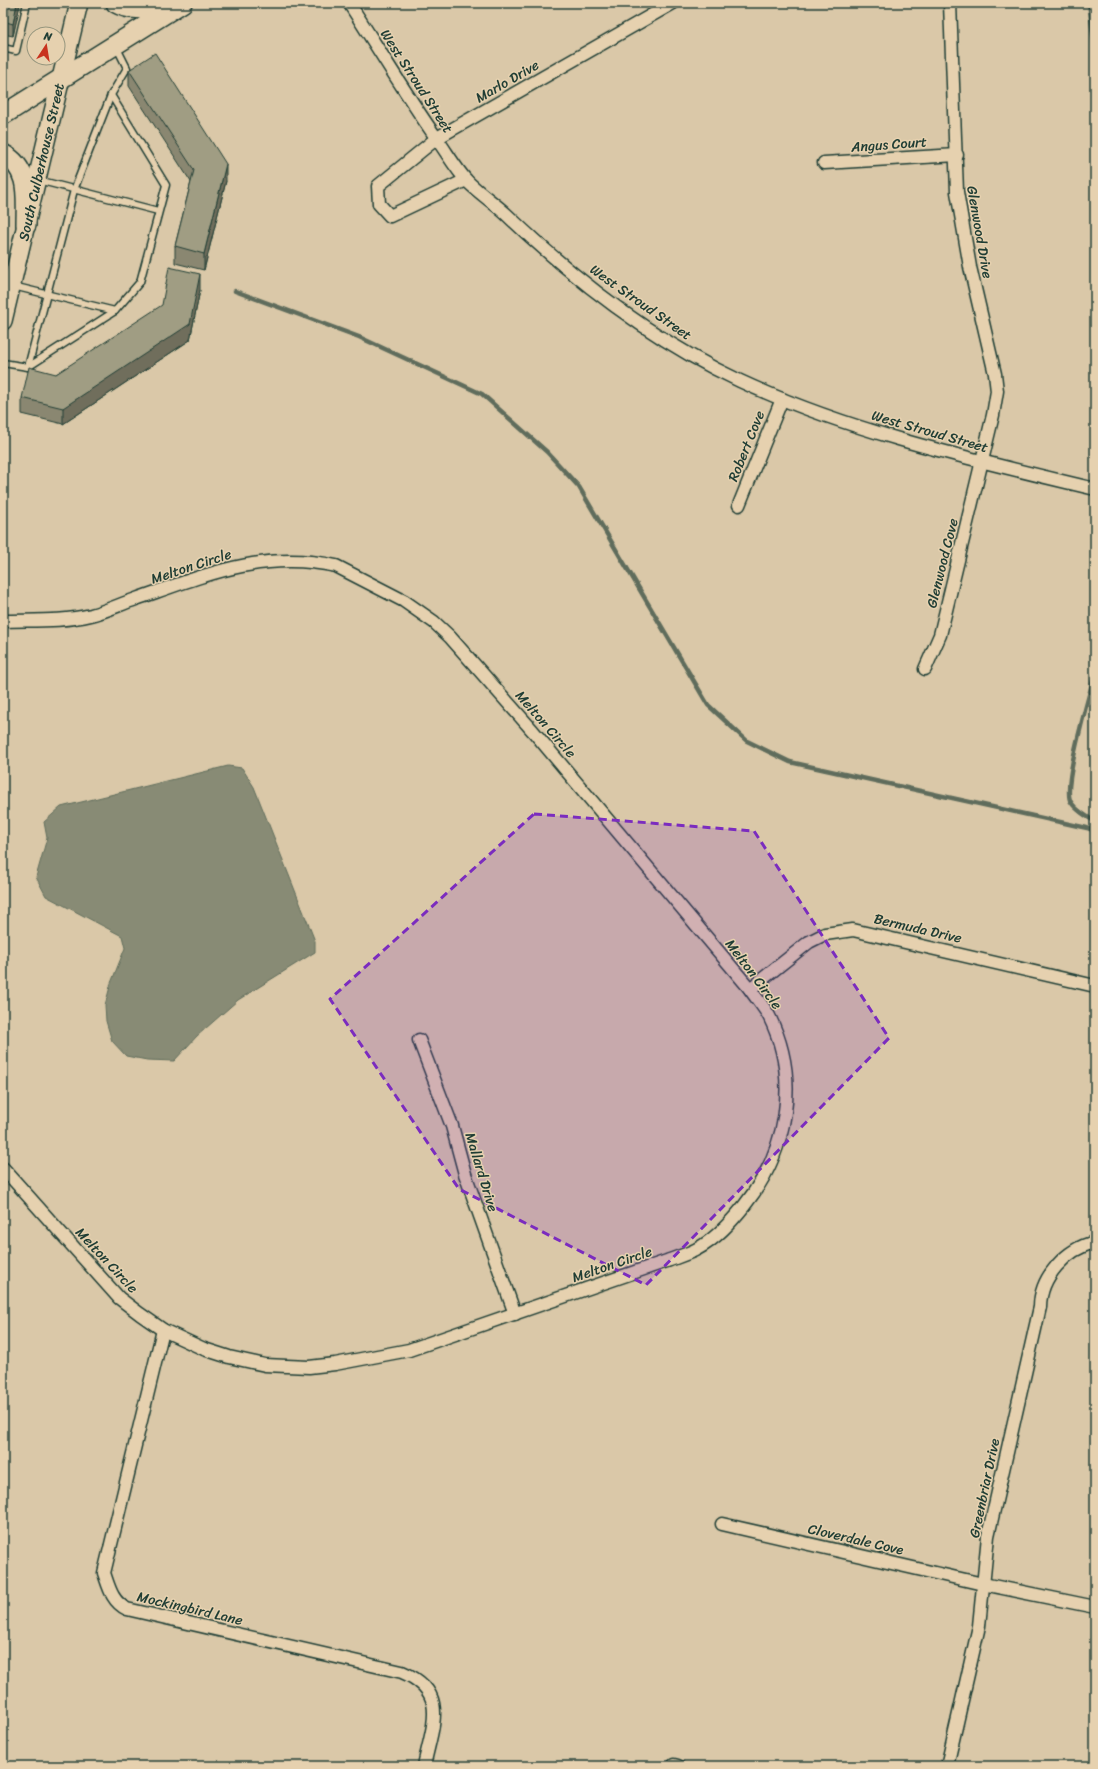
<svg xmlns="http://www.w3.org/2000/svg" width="1098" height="1769" font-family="Sriracha,sans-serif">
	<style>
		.water { fill: #888b75; stroke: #5e6c5b }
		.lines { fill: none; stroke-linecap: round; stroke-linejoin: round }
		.stream { stroke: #5e6c5b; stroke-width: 4.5 }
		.lane-casing { stroke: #1f3d34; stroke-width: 9 }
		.street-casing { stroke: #1f3d34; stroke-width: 15 }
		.secondary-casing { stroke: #1f3d34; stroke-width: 20 }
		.primary-casing { stroke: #1f3d34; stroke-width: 22 }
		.lane { stroke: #e6d1af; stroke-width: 6 }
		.street { stroke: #e6d1af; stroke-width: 12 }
		.secondary { stroke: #e6d1af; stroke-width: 17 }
		.primary { stroke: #e6d1af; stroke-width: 19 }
		.wall { fill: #8a8771; stroke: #1f3d34 }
		.shaded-wall { fill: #706e5c; stroke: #1f3d34 }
		.building { fill: #a09d83; stroke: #1f3d34 }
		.marked { fill: #7b2cbf; fill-opacity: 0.2; stroke: #7b2cbf; stroke-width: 3; stroke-dasharray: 8 5; stroke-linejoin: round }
		.labels { text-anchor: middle; stroke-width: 3; stroke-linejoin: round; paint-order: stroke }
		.street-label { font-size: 14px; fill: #1f3d34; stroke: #e6d1af }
	</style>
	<rect width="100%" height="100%" fill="#dac8a8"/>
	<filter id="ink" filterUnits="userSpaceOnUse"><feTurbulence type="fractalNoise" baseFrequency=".025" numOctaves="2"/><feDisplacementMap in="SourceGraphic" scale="8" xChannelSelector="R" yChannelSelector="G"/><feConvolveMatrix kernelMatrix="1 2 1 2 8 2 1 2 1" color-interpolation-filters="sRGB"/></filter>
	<g filter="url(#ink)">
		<path class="water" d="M 228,766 L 242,768 L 254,787 L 315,941 L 315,952 L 238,1000 L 197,1036 L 174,1061 L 147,1060 L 126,1056 L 112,1041 L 106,1021 L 105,1005 L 111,983 L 125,948 L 122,936 L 46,896 L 36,877 L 47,838 L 44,822 L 61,807 Z"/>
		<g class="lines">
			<g class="stream">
				<path d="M 1089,3 L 1094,42 L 1095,64"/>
				<path d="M 235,291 L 359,337 L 482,394 L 547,452 L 579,487 L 708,705 L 747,741 L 790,762 L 1087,828 L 1095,831"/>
				<path d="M 1095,673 C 1090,693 1061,789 1071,802 C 1075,809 1088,818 1095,821"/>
			</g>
			<defs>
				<g id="lane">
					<path d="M 3,48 L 16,51 L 27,3"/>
					<path d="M 38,180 L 158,211"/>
					<path d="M 13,286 L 115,311"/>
					<path d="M 3,363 L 28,367 L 115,311 L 140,282 L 166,185 L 111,95 L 127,68 L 116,46"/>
					<path d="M 28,367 L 74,190 L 111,95"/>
				</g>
				<g id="street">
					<path d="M 349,3 C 378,48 406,95 437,139 C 447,153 456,169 467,181 C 479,193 494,203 506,214 C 574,279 654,341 740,381 C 852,433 975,460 1095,489"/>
					<path d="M 824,163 L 957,155"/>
					<path d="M 466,180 L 390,216 L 379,204 L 378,186 L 437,138 L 673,3"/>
					<path d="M 739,505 L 782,399"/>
					<path d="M 3,621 C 32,620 62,622 91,615 C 106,611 121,604 136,599 C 205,575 263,550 336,566 L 404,601 L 434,622 L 450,637 L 533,731 L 750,989 C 756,998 764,1007 769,1016 C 801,1080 787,1152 744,1206 C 731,1222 716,1239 697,1249 C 688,1254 677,1257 667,1261 L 409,1350 L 335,1364 L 309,1367 L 265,1365 L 229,1357 L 204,1349 L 163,1330 L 140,1314 L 119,1298 L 3,1168"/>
					<path d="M 925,669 L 940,635 L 993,415 L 997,391 L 995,374 L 970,267 L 957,192 L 950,3"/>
					<path d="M 750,989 L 809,942 L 825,934 L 853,930 L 1095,986"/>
					<path d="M 419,1040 L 452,1126 L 465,1174 L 515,1314"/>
					<path d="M 163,1330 L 104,1573 C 109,1587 112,1602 127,1609 L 402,1672 C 450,1692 432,1726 424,1766"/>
					<path d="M 722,1524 L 983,1584 L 1095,1607"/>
					<path d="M 674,1765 L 678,1766"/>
					<path d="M 947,1766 L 979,1626 L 988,1536 L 1040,1307 C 1040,1277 1066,1249 1095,1242"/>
				</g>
				<path id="secondary" d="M 3,321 L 79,3"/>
				<g id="primary">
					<path d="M 116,3 C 133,13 155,7 175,6"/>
					<path d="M 3,115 L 182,3"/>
					<path d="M 3,154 C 31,169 26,198 26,225"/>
				</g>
			</defs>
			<use href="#lane" class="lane-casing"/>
			<use href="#street" class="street-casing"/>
			<use href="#secondary" class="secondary-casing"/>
			<use href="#primary" class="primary-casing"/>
			<use href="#lane" class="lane"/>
			<use href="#street" class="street"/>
			<use href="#secondary" class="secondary"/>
			<use href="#primary" class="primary"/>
		</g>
		<g class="wall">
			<path d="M 3,3 L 20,3 L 13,36 L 3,34 Z"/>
			<path d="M 129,70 L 226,181 L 204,270 L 175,263 L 175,246 L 191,182 L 129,86 Z"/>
			<path d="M 200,290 L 190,340 L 63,424 L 22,414 L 22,398 L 56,374 Z"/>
		</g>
		<g class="shaded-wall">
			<path d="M 17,3 L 20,3 L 20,5 L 13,36 L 13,24 Z"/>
			<path d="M 226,164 L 226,181 L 204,270 L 204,254 Z"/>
			<path d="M 200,274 L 200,290 L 190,340 L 63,424 L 63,408 Z"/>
		</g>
		<g class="building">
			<path d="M 3,3 L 17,3 L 13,24 L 3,21 Z"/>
			<path d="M 155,53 L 226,164 L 204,254 L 175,246 L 194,170 L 129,70 Z"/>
			<path d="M 169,267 L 200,274 L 190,324 L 63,408 L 22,398 L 29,367 L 56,374 L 162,305 Z"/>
		</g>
	</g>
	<path class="marked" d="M 534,814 L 754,831 L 889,1038 L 646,1285 L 459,1189 L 330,999 Z"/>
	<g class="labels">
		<g class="street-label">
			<text transform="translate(417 81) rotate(57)" y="5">West Stroud Street</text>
			<text transform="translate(507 81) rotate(-30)" y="5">Marlo Drive</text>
			<text transform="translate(889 144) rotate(-4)" y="5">Angus Court</text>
			<text transform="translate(41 162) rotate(-77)" y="5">South Culberhouse Street</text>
			<text transform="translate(980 232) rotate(80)" y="5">Glenwood Drive</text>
			<text transform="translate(641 302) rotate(35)" y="5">West Stroud Street</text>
			<text transform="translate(930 431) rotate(16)" y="5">West Stroud Street</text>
			<text transform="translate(746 446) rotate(-68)" y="5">Robert Cove</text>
			<text transform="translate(942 563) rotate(-76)" y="5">Glenwood Cove</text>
			<text transform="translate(191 566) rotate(-18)" y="5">Melton Circle</text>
			<text transform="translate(546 724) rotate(49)" y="5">Melton Circle</text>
			<text transform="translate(918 928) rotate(13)" y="5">Bermuda Drive</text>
			<text transform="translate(754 974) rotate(53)" y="5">Melton Circle</text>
			<text transform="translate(482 1172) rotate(73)" y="5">Mallard Drive</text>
			<text transform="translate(107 1260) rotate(47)" y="5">Melton Circle</text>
			<text transform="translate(612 1264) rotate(-19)" y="5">Melton Circle</text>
			<text transform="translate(984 1488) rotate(-78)" y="5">Greenbriar Drive</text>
			<text transform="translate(856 1539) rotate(13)" y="5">Cloverdale Cove</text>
			<text transform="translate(190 1608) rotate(13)" y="5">Mockingbird Lane</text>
		</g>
	</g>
	<rect width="1098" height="1769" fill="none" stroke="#e6d1af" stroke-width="16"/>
	<rect x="8" y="8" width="1082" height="1753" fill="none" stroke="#1f3d34" stroke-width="1.5" filter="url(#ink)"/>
	<g transform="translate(46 46) rotate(12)"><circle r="19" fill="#e6d1af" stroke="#96967e"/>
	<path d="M0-3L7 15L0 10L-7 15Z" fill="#c8321e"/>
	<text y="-6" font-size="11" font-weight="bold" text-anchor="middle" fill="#1f3d34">N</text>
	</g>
</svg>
